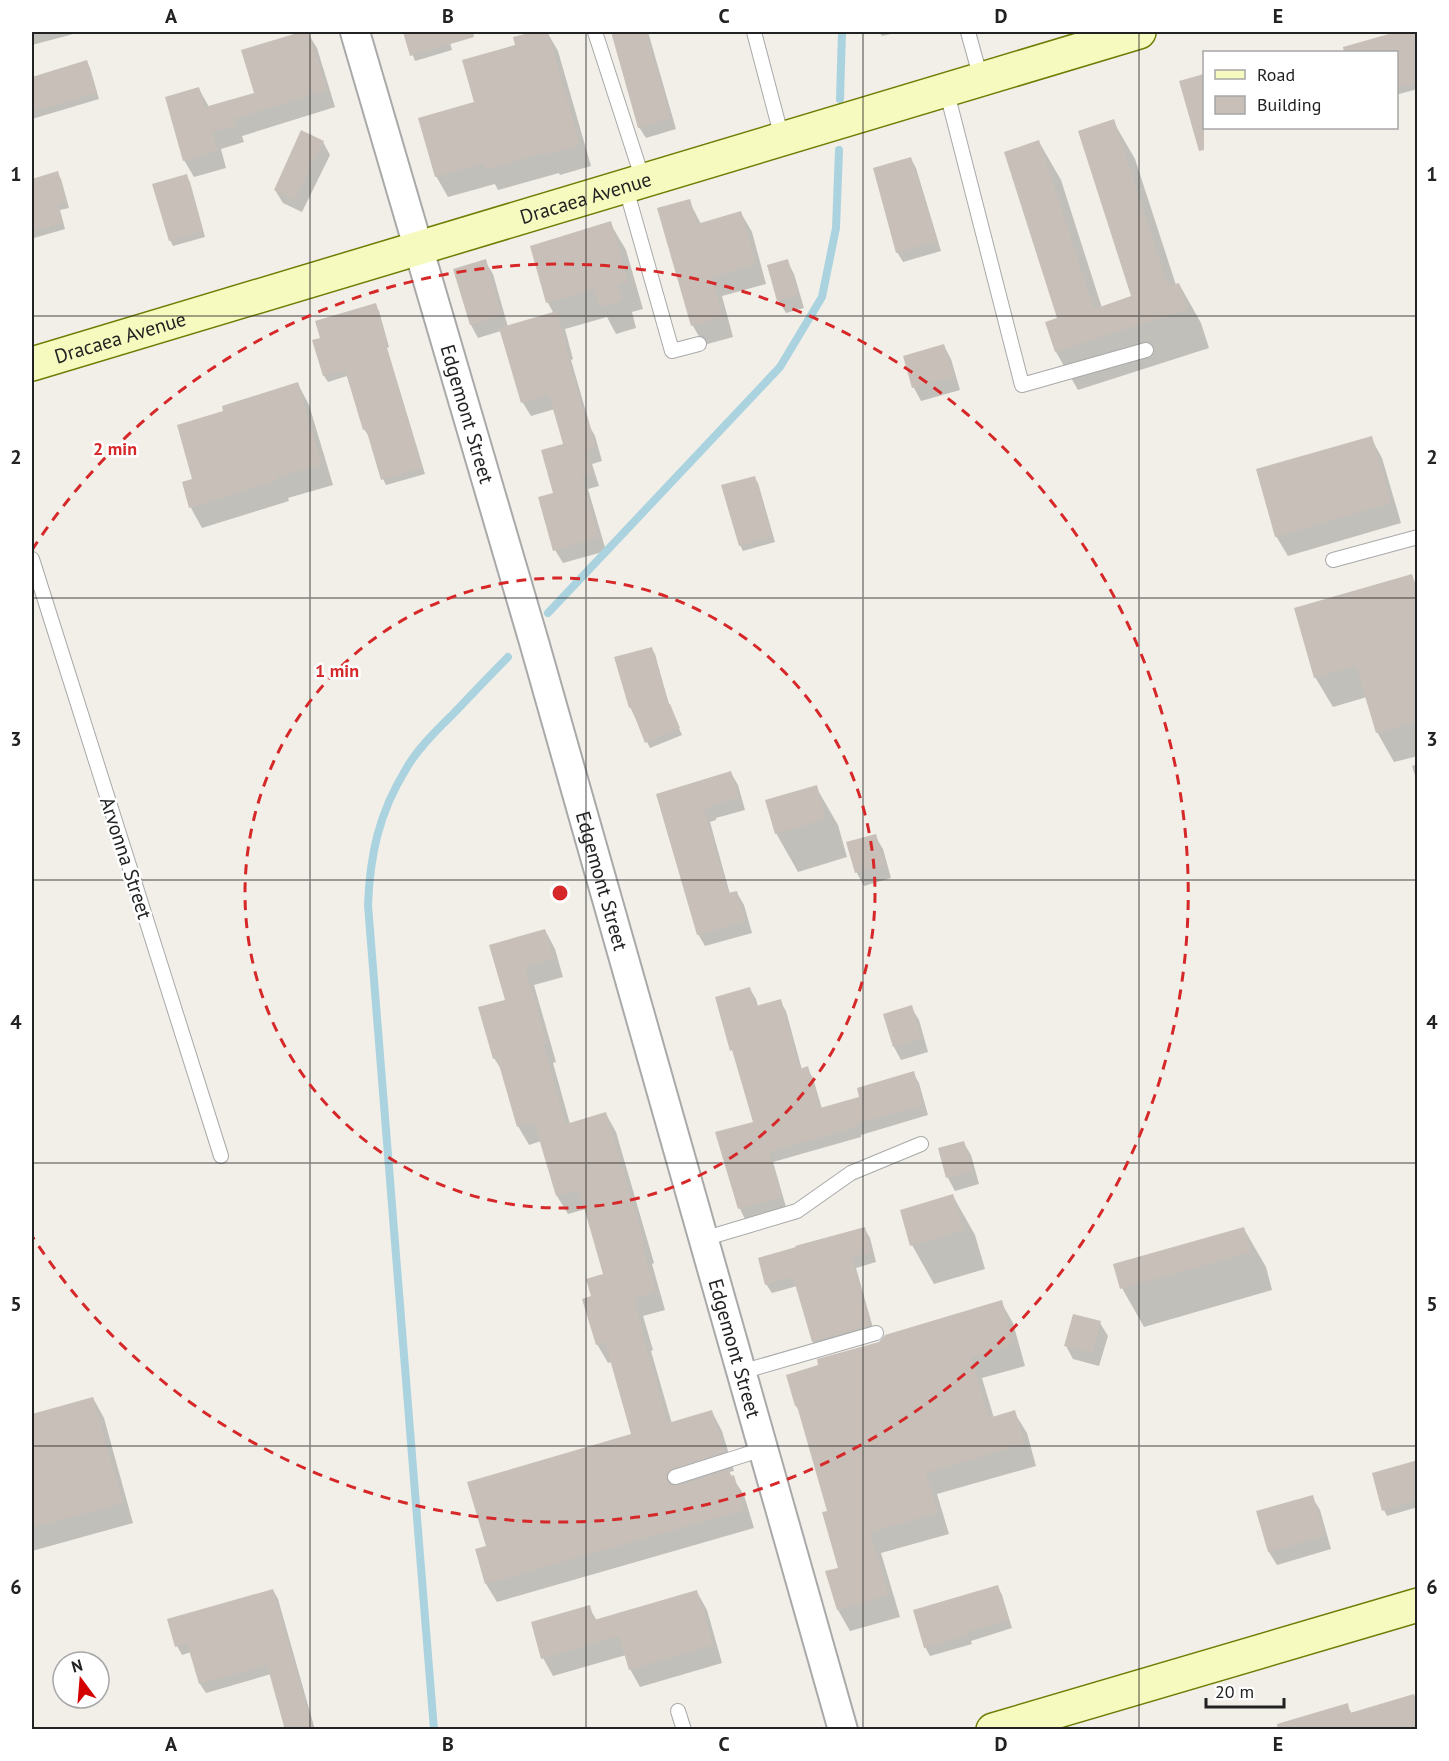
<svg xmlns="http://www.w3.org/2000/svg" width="1449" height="1761" font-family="'PT Sans',sans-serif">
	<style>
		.shadow { fill: #0003 }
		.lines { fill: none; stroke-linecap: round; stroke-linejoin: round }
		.stream { stroke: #aad3df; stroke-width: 8 }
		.building { fill: #c7bfb8 }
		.lane-casing { stroke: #a9a9a9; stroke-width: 16 }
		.street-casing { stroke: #a9a9a9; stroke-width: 32 }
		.secondary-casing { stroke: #707d05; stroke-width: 36 }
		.lane { stroke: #fff; stroke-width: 14 }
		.street { stroke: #fff; stroke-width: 28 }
		.secondary { stroke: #f7fabf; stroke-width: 33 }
		.grid { fill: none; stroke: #222; stroke-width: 1.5; stroke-opacity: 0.55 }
		.ring { fill: none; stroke: #d62828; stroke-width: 3; stroke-dasharray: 10 8 }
		.labels { text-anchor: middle; stroke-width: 5; stroke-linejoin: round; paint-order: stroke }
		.street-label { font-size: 20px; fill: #222; stroke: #fff }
		.centre { fill: #d62828; stroke: #fff; stroke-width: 3 }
		.ring-label { font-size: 18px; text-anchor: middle; font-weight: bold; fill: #d62828; stroke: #fff; stroke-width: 5; stroke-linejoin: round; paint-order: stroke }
		.neatline { fill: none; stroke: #222; stroke-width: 2 }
		.grid-label { font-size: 20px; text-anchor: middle; font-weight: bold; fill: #222 }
	</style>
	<rect width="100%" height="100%" fill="#f2efe9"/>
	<g class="shadow">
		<path d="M 32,32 L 81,32 L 32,45 Z"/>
		<path d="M 307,32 L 317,48 L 335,107 L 242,136 L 244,142 L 221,149 L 226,168 L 194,177 L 184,160 L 199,89 L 209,107 L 256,94 L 243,51 Z"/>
		<path d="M 404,32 L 447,32 L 452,50 L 415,61 Z"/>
		<path d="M 539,32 L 547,32 L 558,51 L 591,166 L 560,175 L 559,173 L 498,190 L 495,184 L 448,197 L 436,176 L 476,103 L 517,46 L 515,38 Z"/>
		<path d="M 613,32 L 648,32 L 676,129 L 646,138 L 639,127 Z"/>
		<path d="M 879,32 L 899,32 L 882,36 Z"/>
		<path d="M 1401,32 L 1418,32 L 1418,89 L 1399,94 L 1396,91 L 1396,52 L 1385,52 L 1380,37 Z"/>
		<path d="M 87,62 L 90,68 L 99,99 L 32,119 L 32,78 Z"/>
		<path d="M 1204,76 L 1204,123 L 1195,125 L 1181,82 Z"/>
		<path d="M 1113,121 L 1135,159 L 1176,285 L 1179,284 L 1201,323 L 1209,348 L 1078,390 L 1056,352 L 1047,323 L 1059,319 L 1039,142 L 1061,180 L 1102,308 L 1133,297 Z"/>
		<path d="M 323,142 L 330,155 L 302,212 L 283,203 L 275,190 Z"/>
		<path d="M 911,159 L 916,168 L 941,251 L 903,262 L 897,252 Z"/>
		<path d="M 57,173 L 61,179 L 69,208 L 60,210 L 65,229 L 34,238 L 32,233 L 32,180 Z"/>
		<path d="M 186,176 L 190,182 L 205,237 L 173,246 L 170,240 Z"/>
		<path d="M 689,201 L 701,224 L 741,213 L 752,232 L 766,284 L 722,296 L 733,337 L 704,345 L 693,326 L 659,209 Z"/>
		<path d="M 610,223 L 626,250 L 643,309 L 632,312 L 636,328 L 616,334 L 607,317 L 565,329 L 573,359 L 571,360 L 591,429 L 595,436 L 602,461 L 592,464 L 599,486 L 588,489 L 606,551 L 563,563 L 555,550 L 555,494 L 565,445 L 555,409 L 531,416 L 523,403 L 501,331 L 478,338 L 471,325 L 485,261 L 493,274 L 508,327 L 554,314 L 548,303 L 532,247 Z"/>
		<path d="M 787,261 L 794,274 L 804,308 L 786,313 L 778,300 Z"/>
		<path d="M 375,305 L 379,311 L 389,347 L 387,348 L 425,474 L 386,485 L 383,479 L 370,435 L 368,435 L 364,429 L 347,376 L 328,382 L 324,376 L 314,341 L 321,339 Z"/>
		<path d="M 944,346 L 951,359 L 960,390 L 921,401 L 914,388 L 905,357 Z"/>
		<path d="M 298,384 L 309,405 L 333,485 L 288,498 L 289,501 L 202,528 L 191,508 L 184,484 L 194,480 L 225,412 Z"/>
		<path d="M 1371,438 L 1382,458 L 1401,523 L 1288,556 L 1276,536 Z"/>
		<path d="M 754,477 L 758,483 L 775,542 L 743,551 L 740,545 Z"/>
		<path d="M 1411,576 L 1418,586 L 1418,756 L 1394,762 L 1377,732 L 1367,697 L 1333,707 L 1315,677 Z"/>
		<path d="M 651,648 L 655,654 L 669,705 L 682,735 L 650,748 L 630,707 Z"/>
		<path d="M 1418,764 L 1418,785 L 1412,766 Z"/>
		<path d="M 731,773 L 738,785 L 745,810 L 716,818 L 716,820 L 710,822 L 730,894 L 737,893 L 744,905 L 752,933 L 705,946 L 698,934 L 658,795 Z"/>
		<path d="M 816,787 L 838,825 L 847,857 L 798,872 L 776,833 Z"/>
		<path d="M 875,836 L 883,849 L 891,878 L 864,886 L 857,873 L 848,843 Z"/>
		<path d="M 545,930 L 555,949 L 563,977 L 534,985 L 556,1062 L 553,1063 L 570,1124 L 606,1114 L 616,1132 L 654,1263 L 652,1264 L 665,1310 L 643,1316 L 653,1350 L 651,1351 L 672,1424 L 712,1412 L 722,1431 L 734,1471 L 729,1472 L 744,1495 L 754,1528 L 497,1602 L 486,1584 L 488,1547 L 633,1435 L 612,1362 L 608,1363 L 597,1344 L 593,1297 L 605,1275 L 586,1209 L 568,1214 L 557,1196 L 541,1141 L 529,1145 L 518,1126 L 503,1072 L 494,1058 L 507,1001 Z"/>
		<path d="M 750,989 L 756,999 L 758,1007 L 780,1001 L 786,1011 L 802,1070 L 807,1068 L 813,1078 L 822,1109 L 861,1098 L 913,1073 L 919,1083 L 928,1115 L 861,1135 L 861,1137 L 773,1162 L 786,1207 L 745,1219 L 740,1209 L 717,1133 L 755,1123 L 717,998 Z"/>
		<path d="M 911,1007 L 919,1020 L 928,1052 L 901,1060 L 894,1047 Z"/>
		<path d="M 963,1142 L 971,1155 L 979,1184 L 955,1191 L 948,1178 L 940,1149 Z"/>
		<path d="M 953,1196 L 975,1235 L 985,1269 L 934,1284 L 912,1245 Z"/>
		<path d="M 864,1228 L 870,1238 L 876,1262 L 856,1268 L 875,1335 L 819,1351 L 813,1342 L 797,1286 L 772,1293 L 766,1284 Z"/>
		<path d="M 1244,1229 L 1266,1267 L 1272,1290 L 1144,1327 L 1122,1288 Z"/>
		<path d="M 1001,1302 L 1013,1323 L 1025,1366 L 982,1378 L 994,1418 L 1014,1412 L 1027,1433 L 1036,1466 L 937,1494 L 949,1534 L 881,1553 L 900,1617 L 850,1631 L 838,1610 L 840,1569 L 829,1512 L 801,1414 L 796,1406 L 820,1366 L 879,1343 Z"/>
		<path d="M 1100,1323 L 1108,1336 L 1099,1366 L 1073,1359 L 1066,1346 Z"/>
		<path d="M 93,1398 L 104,1418 L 133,1523 L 32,1551 L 32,1406 L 34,1415 Z"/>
		<path d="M 1418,1466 L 1418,1507 L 1387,1516 L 1384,1510 Z"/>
		<path d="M 1312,1497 L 1320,1510 L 1331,1549 L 1277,1565 L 1269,1552 L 1258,1512 Z"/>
		<path d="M 998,1587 L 1002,1595 L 1012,1628 L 971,1641 L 972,1644 L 930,1656 L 925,1647 Z"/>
		<path d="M 273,1590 L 278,1599 L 315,1730 L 287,1730 L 271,1674 L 206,1693 L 200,1684 L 191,1652 L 182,1655 L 177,1646 Z"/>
		<path d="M 697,1592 L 707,1610 L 722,1663 L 640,1687 L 630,1669 L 626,1655 L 553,1676 L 543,1658 L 589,1607 L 597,1621 Z"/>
		<path d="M 1418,1695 L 1418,1730 L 1305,1730 L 1347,1705 L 1352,1714 Z"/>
	</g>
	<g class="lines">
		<g class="stream">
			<path d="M 840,99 L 842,32"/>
			<path d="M 548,613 L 780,367 L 822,297 L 836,228 L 839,150"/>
			<path d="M 434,1730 L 368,905 C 370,854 379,813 406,769 C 418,748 437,730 454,713 C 472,694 490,675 508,657"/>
		</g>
	</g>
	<g class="building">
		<path d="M 301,32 L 309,32 L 327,90 L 234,119 L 236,125 L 212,132 L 218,151 L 183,161 L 165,97 L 199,87 L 205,107 L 254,93 L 241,50 Z"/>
		<path d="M 403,32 L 473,32 L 474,37 L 410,56 Z"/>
		<path d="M 533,32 L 548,32 L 580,145 L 547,155 L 546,152 L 485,170 L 483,163 L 435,177 L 418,118 L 474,102 L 462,60 L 515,45 L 513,37 Z"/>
		<path d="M 611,32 L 646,32 L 671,118 L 638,128 Z"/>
		<path d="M 1396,32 L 1418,32 L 1418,82 L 1396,88 L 1396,52 L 1344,52 L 1343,47 Z"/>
		<path d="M 87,60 L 97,93 L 32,112 L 32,77 Z"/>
		<path d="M 1204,74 L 1204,150 L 1199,151 L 1179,81 Z"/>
		<path d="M 1114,119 L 1168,286 L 1179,283 L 1188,309 L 1055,352 L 1045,322 L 1057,318 L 1004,152 L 1039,140 L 1094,309 L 1131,296 L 1078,131 Z"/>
		<path d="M 301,130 L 324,141 L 295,200 L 274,190 Z"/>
		<path d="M 911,157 L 937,241 L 896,253 L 873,168 Z"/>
		<path d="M 58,171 L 67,202 L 57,204 L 63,223 L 32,232 L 32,179 Z"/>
		<path d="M 187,174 L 203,231 L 169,241 L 152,184 Z"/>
		<path d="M 690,199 L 697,224 L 741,211 L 756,264 L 712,277 L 723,317 L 691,326 L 657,208 Z"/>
		<path d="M 611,221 L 628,282 L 617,285 L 622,301 L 599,307 L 594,289 L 546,303 L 530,246 Z"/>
		<path d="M 486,259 L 502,316 L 470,325 L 453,269 Z"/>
		<path d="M 788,259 L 798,295 L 777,301 L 767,265 Z"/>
		<path d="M 376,303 L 387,341 L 385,342 L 422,468 L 381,480 L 366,429 L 363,430 L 345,370 L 323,376 L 312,340 L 320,338 L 315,321 Z"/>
		<path d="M 557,311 L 567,346 L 565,346 L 586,421 L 588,420 L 596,448 L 586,451 L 592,473 L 582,476 L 599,537 L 553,551 L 538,497 L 553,493 L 541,450 L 563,444 L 549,395 L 521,403 L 499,328 Z"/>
		<path d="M 944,344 L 954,377 L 912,388 L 903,356 Z"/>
		<path d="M 298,382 L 322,465 L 277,477 L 278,480 L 189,508 L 182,482 L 192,479 L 177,425 L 223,411 L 222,406 Z"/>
		<path d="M 1372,436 L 1391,503 L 1275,537 L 1256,469 Z"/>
		<path d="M 755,476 L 772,536 L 739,546 L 721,485 Z"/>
		<path d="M 1412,574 L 1418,593 L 1418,721 L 1376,733 L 1356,666 L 1314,678 L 1294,608 Z"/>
		<path d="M 652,647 L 669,704 L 670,704 L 680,728 L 645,743 L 631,707 L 629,708 L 614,657 Z"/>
		<path d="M 731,771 L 739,797 L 710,806 L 710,808 L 704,810 L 728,893 L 737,891 L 746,921 L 697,935 L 656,794 Z"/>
		<path d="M 817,785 L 826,819 L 775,834 L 765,800 Z"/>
		<path d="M 876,834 L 885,865 L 855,873 L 846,842 Z"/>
		<path d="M 545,929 L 554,958 L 525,967 L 547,1043 L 543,1044 L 566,1124 L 606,1112 L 645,1244 L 642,1245 L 656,1292 L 634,1298 L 643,1331 L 642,1332 L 668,1423 L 712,1410 L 724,1452 L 672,1469 L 666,1475 L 667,1480 L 669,1484 L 677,1486 L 729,1469 L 731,1476 L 734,1475 L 744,1510 L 485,1584 L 475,1549 L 486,1546 L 467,1482 L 631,1434 L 605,1342 L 596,1345 L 582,1299 L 591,1296 L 586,1279 L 603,1274 L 579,1190 L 556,1196 L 534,1122 L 517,1127 L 497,1058 L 493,1059 L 478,1007 L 505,1000 L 489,945 Z"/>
		<path d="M 750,987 L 756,1006 L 781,999 L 800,1069 L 808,1066 L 820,1108 L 859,1097 L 857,1088 L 914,1071 L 923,1105 L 856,1124 L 857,1127 L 769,1152 L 782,1197 L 738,1209 L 715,1132 L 753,1122 L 732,1050 L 730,1051 L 715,997 Z"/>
		<path d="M 912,1005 L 922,1039 L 893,1047 L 883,1014 Z"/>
		<path d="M 964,1141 L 973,1171 L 946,1178 L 938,1148 Z"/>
		<path d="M 953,1194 L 964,1230 L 910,1246 L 900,1210 Z"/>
		<path d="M 865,1227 L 872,1253 L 852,1258 L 871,1325 L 812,1342 L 793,1277 L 765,1285 L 758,1258 L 796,1247 L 795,1246 Z"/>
		<path d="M 1244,1227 L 1251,1252 L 1120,1289 L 1113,1264 Z"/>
		<path d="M 1002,1300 L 1014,1344 L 971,1357 L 989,1418 L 1015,1410 L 1025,1444 L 926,1473 L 938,1513 L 870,1532 L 889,1595 L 837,1610 L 825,1571 L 838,1568 L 822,1512 L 827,1511 L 797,1406 L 795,1406 L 786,1375 L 818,1365 L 817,1359 L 879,1342 L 885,1335 Z"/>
		<path d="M 1073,1314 L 1101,1321 L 1092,1353 L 1064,1346 Z"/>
		<path d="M 93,1397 L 123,1503 L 32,1528 L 32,1414 Z"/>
		<path d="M 1418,1460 L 1418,1500 L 1382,1511 L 1372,1473 Z"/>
		<path d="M 1313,1495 L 1325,1536 L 1268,1552 L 1256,1511 Z"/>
		<path d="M 998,1585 L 1009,1620 L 967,1632 L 968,1635 L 924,1648 L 913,1610 Z"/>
		<path d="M 273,1589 L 313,1730 L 285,1730 L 267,1665 L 199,1684 L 187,1643 L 175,1647 L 167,1619 Z"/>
		<path d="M 697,1590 L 713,1645 L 629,1670 L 619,1636 L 541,1659 L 531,1622 L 590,1605 L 594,1620 Z"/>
		<path d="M 1414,1694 L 1418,1707 L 1418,1730 L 1278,1730 L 1277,1724 L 1348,1703 L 1350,1713 Z"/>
	</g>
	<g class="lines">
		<defs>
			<g id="lane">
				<path d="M 595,32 L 643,180"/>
				<path d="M 754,32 L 782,138"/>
				<path d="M 968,32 L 981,79"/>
				<path d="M 946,89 L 1022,385 L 1146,350"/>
				<path d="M 625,185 L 672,351 L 699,344"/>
				<path d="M 32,559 L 221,1156"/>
				<path d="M 1333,560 L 1418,537"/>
				<path d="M 703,1239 L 797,1211 L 851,1173 L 921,1144"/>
				<path d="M 741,1372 L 876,1333"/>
				<path d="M 675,1477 L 763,1449"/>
				<path d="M 678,1711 L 684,1730"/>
			</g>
			<g id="street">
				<path id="s1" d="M 355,32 L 534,642 L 843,1730"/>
			</g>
			<g id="secondary">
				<path id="s2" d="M 32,364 L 1139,32"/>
				<path d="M 993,1730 L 1418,1605"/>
			</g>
		</defs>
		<use href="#lane" class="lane-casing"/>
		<use href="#street" class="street-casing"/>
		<use href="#secondary" class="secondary-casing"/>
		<use href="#lane" class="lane"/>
		<use href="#street" class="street"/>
		<use href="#secondary" class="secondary"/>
	</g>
	<path class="grid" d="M 310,32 L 310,1730M 586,32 L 586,1730M 863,32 L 863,1730M 1139,32 L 1139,1730M 32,316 L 1418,316M 32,598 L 1418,598M 32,880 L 1418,880M 32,1163 L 1418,1163M 32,1446 L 1418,1446"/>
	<g class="ring">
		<circle cx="560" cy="893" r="315"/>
		<path d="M32 550A629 629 0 1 1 32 1236"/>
	</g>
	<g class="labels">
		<g class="street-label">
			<text dy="7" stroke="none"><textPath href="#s2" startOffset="578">Dracaea Avenue</textPath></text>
			<text dy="7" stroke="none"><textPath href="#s2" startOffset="92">Dracaea Avenue</textPath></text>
			<text dy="7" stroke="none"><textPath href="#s1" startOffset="398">Edgemont Street</textPath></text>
			<text transform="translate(126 858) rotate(72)" y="7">Arvonna Street</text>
			<text dy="7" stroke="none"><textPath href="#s1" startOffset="884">Edgemont Street</textPath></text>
			<text dy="7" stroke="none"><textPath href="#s1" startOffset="1370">Edgemont Street</textPath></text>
		</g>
	</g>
	<circle cx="560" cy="893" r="9" class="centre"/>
	<g class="ring-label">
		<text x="115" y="455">2 min</text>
		<text x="337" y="677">1 min</text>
	</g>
	<rect width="1449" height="1761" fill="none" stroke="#ffffff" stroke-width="66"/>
	<rect x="1203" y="51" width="195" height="78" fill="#ffffff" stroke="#a7a7a7" stroke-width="1.5"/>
	<rect x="1215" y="70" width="30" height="9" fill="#f7fabf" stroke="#a7a7a7" stroke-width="1.5"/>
	<text x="1257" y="81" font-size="18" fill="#222222">Road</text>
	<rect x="1215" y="96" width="30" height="18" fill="#c7bfb8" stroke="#a7a7a7" stroke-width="1.5"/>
	<text x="1257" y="111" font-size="18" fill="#222222">Building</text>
	<g transform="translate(81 1680) rotate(344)"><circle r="28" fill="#ffffff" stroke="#a7a7a7" stroke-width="1.5"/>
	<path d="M0-4.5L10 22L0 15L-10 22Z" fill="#d40000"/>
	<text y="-9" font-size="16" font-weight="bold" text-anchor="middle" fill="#222222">N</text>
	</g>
	<path d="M1206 1698v9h78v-9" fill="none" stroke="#222222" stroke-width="3"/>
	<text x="1215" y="1698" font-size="18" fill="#222222" stroke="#ffffff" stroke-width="4.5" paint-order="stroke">20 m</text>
	<rect x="33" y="33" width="1383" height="1695" class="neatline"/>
	<g class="grid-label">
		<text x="171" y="23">A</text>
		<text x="448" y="23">B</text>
		<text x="724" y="23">C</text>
		<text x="1001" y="23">D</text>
		<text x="1278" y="23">E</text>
		<text x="16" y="181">1</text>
		<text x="1432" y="181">1</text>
		<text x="16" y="464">2</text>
		<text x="1432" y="464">2</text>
		<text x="16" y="746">3</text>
		<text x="1432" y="746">3</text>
		<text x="16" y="1029">4</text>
		<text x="1432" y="1029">4</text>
		<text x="16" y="1311">5</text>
		<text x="1432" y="1311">5</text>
		<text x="16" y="1594">6</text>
		<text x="1432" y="1594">6</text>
		<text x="171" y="1751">A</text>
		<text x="448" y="1751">B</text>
		<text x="724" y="1751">C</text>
		<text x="1001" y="1751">D</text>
		<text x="1278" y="1751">E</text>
	</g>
</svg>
